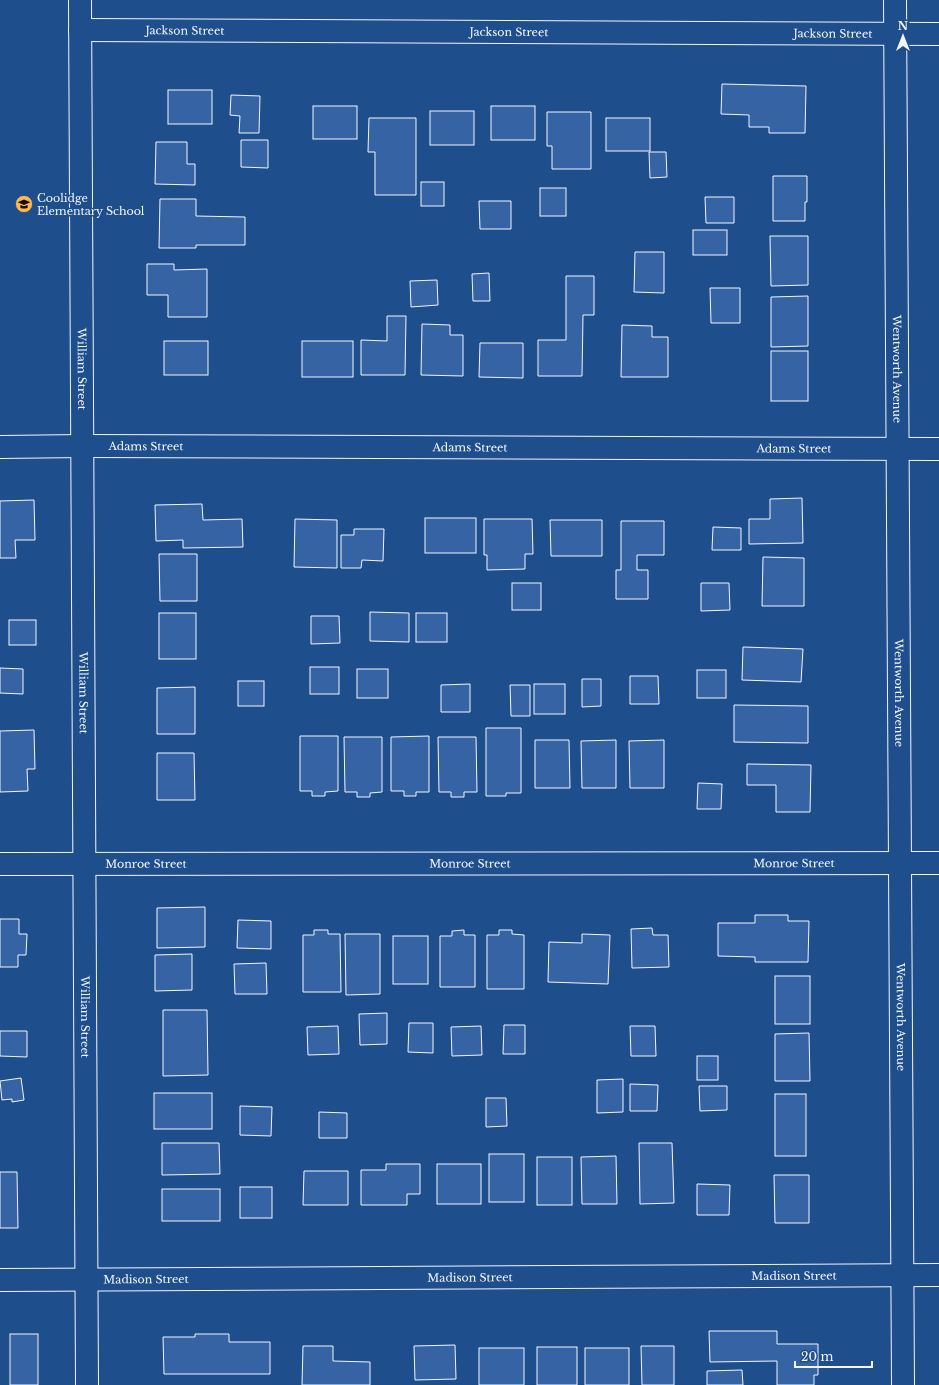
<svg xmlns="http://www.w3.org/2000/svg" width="939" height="1385" font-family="'Libre Baskerville',serif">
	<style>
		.building { fill: #3563a3; stroke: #f2f6ff }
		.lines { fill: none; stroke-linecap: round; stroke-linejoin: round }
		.street-casing { stroke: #f2f6ff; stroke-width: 24 }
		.secondary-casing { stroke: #f2f6ff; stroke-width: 24 }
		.street { stroke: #1f4e8c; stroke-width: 22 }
		.secondary { stroke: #1f4e8c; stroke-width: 22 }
		.labels { text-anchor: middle; stroke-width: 3; stroke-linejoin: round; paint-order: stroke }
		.street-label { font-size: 11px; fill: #f2f6ff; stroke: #1f4e8c }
		.poi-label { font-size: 11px; fill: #f2f6ff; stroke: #1f4e8c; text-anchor: start }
	</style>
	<rect width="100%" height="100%" fill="#1f4e8c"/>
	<g class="building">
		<path d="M 722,84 L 806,86 L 805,133 L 769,133 L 769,127 L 749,127 L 749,115 L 721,114 Z"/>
		<rect x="168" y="90" width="44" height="34"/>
		<path d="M 231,95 L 260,96 L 259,133 L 239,133 L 240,116 L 230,115 Z"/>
		<rect x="313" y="106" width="44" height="33"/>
		<rect x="491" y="106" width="44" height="34"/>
		<rect x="430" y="111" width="44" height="34"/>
		<path d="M 547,112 L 591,112 L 591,169 L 552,169 L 552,146 L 547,146 Z"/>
		<path d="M 369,118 L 416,118 L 416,195 L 375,195 L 375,152 L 368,152 Z"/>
		<rect x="606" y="118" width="44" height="33"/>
		<path d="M 241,140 L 268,140 L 268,168 L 241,167 Z"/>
		<path d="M 156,142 L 187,142 L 187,164 L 195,164 L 195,185 L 155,184 Z"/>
		<path d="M 649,152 L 666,152 L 667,177 L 650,178 Z"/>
		<path d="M 773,176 L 807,176 L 807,202 L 805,202 L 805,221 L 773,221 Z"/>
		<rect x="421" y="182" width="23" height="24"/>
		<rect x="540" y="188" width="26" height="28"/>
		<path d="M 705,197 L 734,197 L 734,223 L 706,223 Z"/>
		<path d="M 160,199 L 196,199 L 196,216 L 245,217 L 245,245 L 196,245 L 196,248 L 159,248 Z"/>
		<path d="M 479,201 L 511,201 L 511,229 L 480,229 Z"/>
		<rect x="693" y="230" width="34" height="25"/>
		<path d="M 770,236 L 808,236 L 808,285 L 771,286 Z"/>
		<path d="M 635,252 L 664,252 L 664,293 L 634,292 Z"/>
		<path d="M 147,264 L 174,264 L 174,270 L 207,269 L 207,317 L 168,317 L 168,295 L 147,295 Z"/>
		<path d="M 489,273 L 490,301 L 473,301 L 472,274 Z"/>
		<path d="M 566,276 L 594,276 L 594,315 L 583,315 L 582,376 L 538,376 L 538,340 L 566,340 Z"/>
		<path d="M 437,280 L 438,305 L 411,307 L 410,281 Z"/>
		<path d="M 710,288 L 740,288 L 740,323 L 711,323 Z"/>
		<path d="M 808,296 L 808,346 L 771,347 L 771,297 Z"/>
		<path d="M 387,316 L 406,316 L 405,375 L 361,375 L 361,340 L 387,341 Z"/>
		<path d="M 422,324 L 450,325 L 450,335 L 463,335 L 463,376 L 421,375 Z"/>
		<path d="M 622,325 L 652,326 L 652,337 L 668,337 L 668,377 L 621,377 Z"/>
		<rect x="164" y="341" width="44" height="34"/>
		<rect x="302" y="341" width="51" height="36"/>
		<path d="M 480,343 L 523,343 L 523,378 L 479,377 Z"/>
		<rect x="771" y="351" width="37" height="50"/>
		<path d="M 802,498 L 803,543 L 749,544 L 749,519 L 770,519 L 770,499 Z"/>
		<path d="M 34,500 L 35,540 L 15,540 L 16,558 L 0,558 L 0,501 Z"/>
		<path d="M 202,504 L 203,520 L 242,519 L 243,547 L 183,548 L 183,540 L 156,541 L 155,505 Z"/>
		<rect x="425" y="518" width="51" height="35"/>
		<path d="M 295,519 L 337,520 L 337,568 L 294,567 Z"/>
		<path d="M 484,519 L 532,519 L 533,554 L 525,554 L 525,569 L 487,570 L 487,555 L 484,555 Z"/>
		<path d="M 550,520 L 602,520 L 602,556 L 551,556 Z"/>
		<path d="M 621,521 L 664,521 L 664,555 L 637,555 L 637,570 L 648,570 L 648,599 L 616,599 L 616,570 L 621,570 Z"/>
		<path d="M 713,527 L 741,528 L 741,550 L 712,550 Z"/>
		<path d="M 354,529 L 384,529 L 383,561 L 362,560 L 361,568 L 341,568 L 341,535 L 354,535 Z"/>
		<path d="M 159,554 L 197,554 L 197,601 L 160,601 Z"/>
		<path d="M 763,557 L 804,558 L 804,606 L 762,606 Z"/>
		<rect x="512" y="583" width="29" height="27"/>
		<path d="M 701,583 L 729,583 L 730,610 L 701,611 Z"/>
		<path d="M 370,612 L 409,613 L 409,642 L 370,641 Z"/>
		<rect x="159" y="613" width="37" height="46"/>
		<rect x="416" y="613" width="31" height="29"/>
		<path d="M 311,616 L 339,616 L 340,643 L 311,644 Z"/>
		<rect x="9" y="620" width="27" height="25"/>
		<path d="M 743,647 L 803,649 L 801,682 L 742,680 Z"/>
		<rect x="310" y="667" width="29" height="27"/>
		<path d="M 0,668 L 23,669 L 23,694 L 0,693 Z"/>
		<rect x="357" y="669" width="31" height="29"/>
		<rect x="697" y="670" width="29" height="28"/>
		<path d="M 630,676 L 658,676 L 659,704 L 630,704 Z"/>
		<path d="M 582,679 L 601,679 L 601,706 L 582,707 Z"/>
		<rect x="238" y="681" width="26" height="25"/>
		<path d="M 470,684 L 470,712 L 441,712 L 441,685 Z"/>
		<rect x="534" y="684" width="31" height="30"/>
		<path d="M 510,685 L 530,685 L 530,716 L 511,716 Z"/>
		<path d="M 195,687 L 195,734 L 157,734 L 157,688 Z"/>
		<path d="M 734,705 L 808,706 L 808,743 L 734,742 Z"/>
		<path d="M 486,728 L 521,728 L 521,793 L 506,793 L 506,796 L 486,796 Z"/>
		<path d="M 34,730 L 35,769 L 27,769 L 28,791 L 0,792 L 0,731 Z"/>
		<path d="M 300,736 L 338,736 L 338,791 L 325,792 L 325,796 L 312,796 L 312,791 L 300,791 Z"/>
		<path d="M 429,736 L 429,792 L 416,792 L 416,796 L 404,796 L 404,791 L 391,791 L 391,737 Z"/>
		<path d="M 344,737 L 382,737 L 382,792 L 370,793 L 370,797 L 357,797 L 357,792 L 345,792 Z"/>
		<path d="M 438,737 L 476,737 L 477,792 L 464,792 L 464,797 L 451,797 L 451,792 L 439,792 Z"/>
		<path d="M 535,740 L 569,740 L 570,788 L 535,788 Z"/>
		<path d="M 616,740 L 616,788 L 582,788 L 581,741 Z"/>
		<path d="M 664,740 L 664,788 L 630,788 L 629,741 Z"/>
		<path d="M 157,753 L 194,753 L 195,800 L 157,800 Z"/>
		<path d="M 747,764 L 811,765 L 810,812 L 776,812 L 776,785 L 747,785 Z"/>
		<path d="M 698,783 L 722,784 L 721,809 L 697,809 Z"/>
		<path d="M 205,907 L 205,947 L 157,948 L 157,908 Z"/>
		<path d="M 755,915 L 788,915 L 788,921 L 809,921 L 808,962 L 755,962 L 755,957 L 718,956 L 718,923 L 755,923 Z"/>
		<path d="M 0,919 L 19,919 L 19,934 L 27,934 L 26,955 L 18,955 L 18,967 L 0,967 Z"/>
		<path d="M 238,920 L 271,921 L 271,949 L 237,948 Z"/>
		<path d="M 652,928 L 653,935 L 668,935 L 669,967 L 632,968 L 631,929 Z"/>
		<path d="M 314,930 L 328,930 L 328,934 L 340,934 L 341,992 L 303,992 L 303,935 L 314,935 Z"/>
		<path d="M 464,930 L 464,935 L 475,935 L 475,987 L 440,987 L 440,936 L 452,936 L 452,931 Z"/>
		<path d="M 499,930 L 512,930 L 512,934 L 524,935 L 524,989 L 487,989 L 487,935 L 499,935 Z"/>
		<path d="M 345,934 L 380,934 L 380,994 L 346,995 Z"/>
		<path d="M 582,934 L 610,935 L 608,984 L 548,982 L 549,942 L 582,943 Z"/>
		<rect x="393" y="936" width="35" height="48"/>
		<path d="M 192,954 L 192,990 L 155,991 L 155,955 Z"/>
		<path d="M 266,963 L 267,994 L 235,994 L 234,964 Z"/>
		<rect x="775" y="976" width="35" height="48"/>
		<path d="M 163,1010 L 207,1010 L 208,1075 L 163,1076 Z"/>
		<path d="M 387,1013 L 387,1044 L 360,1045 L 359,1014 Z"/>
		<path d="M 409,1023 L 433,1023 L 433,1053 L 408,1052 Z"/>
		<path d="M 504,1025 L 525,1025 L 525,1054 L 503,1054 Z"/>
		<path d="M 338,1026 L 339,1054 L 308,1055 L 307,1027 Z"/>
		<path d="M 481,1026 L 482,1055 L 452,1056 L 451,1027 Z"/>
		<path d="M 630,1026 L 655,1026 L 656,1056 L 631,1056 Z"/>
		<path d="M 0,1031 L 27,1031 L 27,1057 L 0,1056 Z"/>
		<path d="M 809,1033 L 810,1081 L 775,1081 L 775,1034 Z"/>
		<rect x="697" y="1056" width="21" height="24"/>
		<path d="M 21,1078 L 24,1100 L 12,1102 L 12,1099 L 2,1100 L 0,1081 Z"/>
		<path d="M 623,1079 L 623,1112 L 597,1113 L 597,1080 Z"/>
		<path d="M 630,1084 L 658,1085 L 657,1111 L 630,1111 Z"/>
		<path d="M 699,1086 L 727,1086 L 727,1110 L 700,1111 Z"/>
		<rect x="154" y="1093" width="58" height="36"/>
		<rect x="775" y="1094" width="31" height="62"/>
		<path d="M 486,1098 L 506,1098 L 507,1126 L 486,1127 Z"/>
		<path d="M 240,1106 L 272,1107 L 271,1136 L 240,1135 Z"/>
		<path d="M 319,1112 L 347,1113 L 347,1138 L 319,1138 Z"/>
		<path d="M 162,1143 L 219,1143 L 220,1174 L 162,1175 Z"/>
		<path d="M 639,1143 L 672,1143 L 674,1203 L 640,1204 Z"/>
		<rect x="489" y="1154" width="35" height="48"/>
		<path d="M 616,1156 L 617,1204 L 582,1204 L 581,1157 Z"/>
		<rect x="537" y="1157" width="35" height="48"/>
		<path d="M 386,1164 L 420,1164 L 420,1194 L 407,1194 L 407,1205 L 361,1205 L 361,1170 L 386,1170 Z"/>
		<rect x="437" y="1164" width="44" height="40"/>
		<path d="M 304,1171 L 348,1171 L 348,1205 L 303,1205 Z"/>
		<path d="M 0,1172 L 17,1172 L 18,1228 L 0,1228 Z"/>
		<path d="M 774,1175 L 809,1175 L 809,1223 L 775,1223 Z"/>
		<path d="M 697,1184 L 730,1185 L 729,1215 L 697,1215 Z"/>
		<rect x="240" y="1187" width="32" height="31"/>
		<rect x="162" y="1189" width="58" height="32"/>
		<path d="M 709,1331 L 777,1331 L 777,1344 L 818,1344 L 818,1375 L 814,1375 L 814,1385 L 777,1385 L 777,1361 L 710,1362 Z"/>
		<rect x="10" y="1334" width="28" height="51"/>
		<path d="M 195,1334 L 229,1334 L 229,1342 L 270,1342 L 270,1374 L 164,1374 L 163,1337 L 195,1337 Z"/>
		<path d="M 455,1345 L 456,1379 L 415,1380 L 414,1346 Z"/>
		<path d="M 303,1346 L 333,1346 L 333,1361 L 370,1362 L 370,1385 L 302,1385 Z"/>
		<path d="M 641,1346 L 674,1346 L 674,1385 L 642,1385 Z"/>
		<rect x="537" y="1347" width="40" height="38"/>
		<rect x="479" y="1348" width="45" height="37"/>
		<rect x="585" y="1348" width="44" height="37"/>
		<path d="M 742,1370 L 743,1385 L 707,1385 L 707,1371 Z"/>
	</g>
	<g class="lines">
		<defs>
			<g id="street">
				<path id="s1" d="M 80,0 L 87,1385"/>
				<path id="s2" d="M 80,30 L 939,34"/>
				<path id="s3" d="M 0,447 L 82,446 L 939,449"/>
				<path id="s4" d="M 0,864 L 939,863"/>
				<path id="s5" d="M 0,1280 L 939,1275"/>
			</g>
			<g id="secondary">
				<path id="s6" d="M 895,0 L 903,1385"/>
			</g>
		</defs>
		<use href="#street" class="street-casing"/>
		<use href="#secondary" class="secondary-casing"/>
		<use href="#street" class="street"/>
		<use href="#secondary" class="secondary"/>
	</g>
	<defs>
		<symbol id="school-disc" viewBox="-11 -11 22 22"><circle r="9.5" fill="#ffb74d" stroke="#1f4e8c"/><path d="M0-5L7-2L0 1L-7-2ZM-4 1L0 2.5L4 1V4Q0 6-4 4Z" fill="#111"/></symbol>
	</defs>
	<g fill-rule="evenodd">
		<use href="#school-disc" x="14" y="194" width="20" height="20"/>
	</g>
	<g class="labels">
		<g class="street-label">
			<text dy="4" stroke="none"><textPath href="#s2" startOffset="105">Jackson Street</textPath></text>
			<text dy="4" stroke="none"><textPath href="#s2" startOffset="429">Jackson Street</textPath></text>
			<text dy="4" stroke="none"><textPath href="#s2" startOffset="753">Jackson Street</textPath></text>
			<text dy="4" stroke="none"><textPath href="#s1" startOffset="369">William Street</textPath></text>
			<text dy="4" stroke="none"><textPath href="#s6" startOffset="369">Wentworth Avenue</textPath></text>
			<text dy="4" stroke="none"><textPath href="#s3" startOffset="146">Adams Street</textPath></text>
			<text dy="4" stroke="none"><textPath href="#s3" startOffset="470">Adams Street</textPath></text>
			<text dy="4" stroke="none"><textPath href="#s3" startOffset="794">Adams Street</textPath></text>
			<text dy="4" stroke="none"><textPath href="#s1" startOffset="693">William Street</textPath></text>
			<text dy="4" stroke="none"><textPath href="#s6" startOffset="693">Wentworth Avenue</textPath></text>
			<text dy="4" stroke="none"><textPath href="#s4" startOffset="146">Monroe Street</textPath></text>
			<text dy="4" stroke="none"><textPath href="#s4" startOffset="470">Monroe Street</textPath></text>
			<text dy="4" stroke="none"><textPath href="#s4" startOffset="794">Monroe Street</textPath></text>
			<text dy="4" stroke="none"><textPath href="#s1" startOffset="1017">William Street</textPath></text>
			<text dy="4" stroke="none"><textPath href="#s6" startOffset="1017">Wentworth Avenue</textPath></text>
			<text dy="4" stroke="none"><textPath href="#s5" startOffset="794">Madison Street</textPath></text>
			<text dy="4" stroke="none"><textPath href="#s5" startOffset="470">Madison Street</textPath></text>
			<text dy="4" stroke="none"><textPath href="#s5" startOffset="146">Madison Street</textPath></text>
		</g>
		<g class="poi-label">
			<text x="37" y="202">Coolidge<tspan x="37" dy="13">Elementary School</tspan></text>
		</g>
	</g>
	<g transform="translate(903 36)" stroke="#1f4e8c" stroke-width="3" paint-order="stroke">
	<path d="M0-3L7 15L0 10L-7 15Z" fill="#f2f6ff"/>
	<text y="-6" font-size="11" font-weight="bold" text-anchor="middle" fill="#f2f6ff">N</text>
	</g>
	<path d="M795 1361v6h77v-6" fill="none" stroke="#f2f6ff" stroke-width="2"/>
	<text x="801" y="1361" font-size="12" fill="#f2f6ff" stroke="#1f4e8c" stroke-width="3" paint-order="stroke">20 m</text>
</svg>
